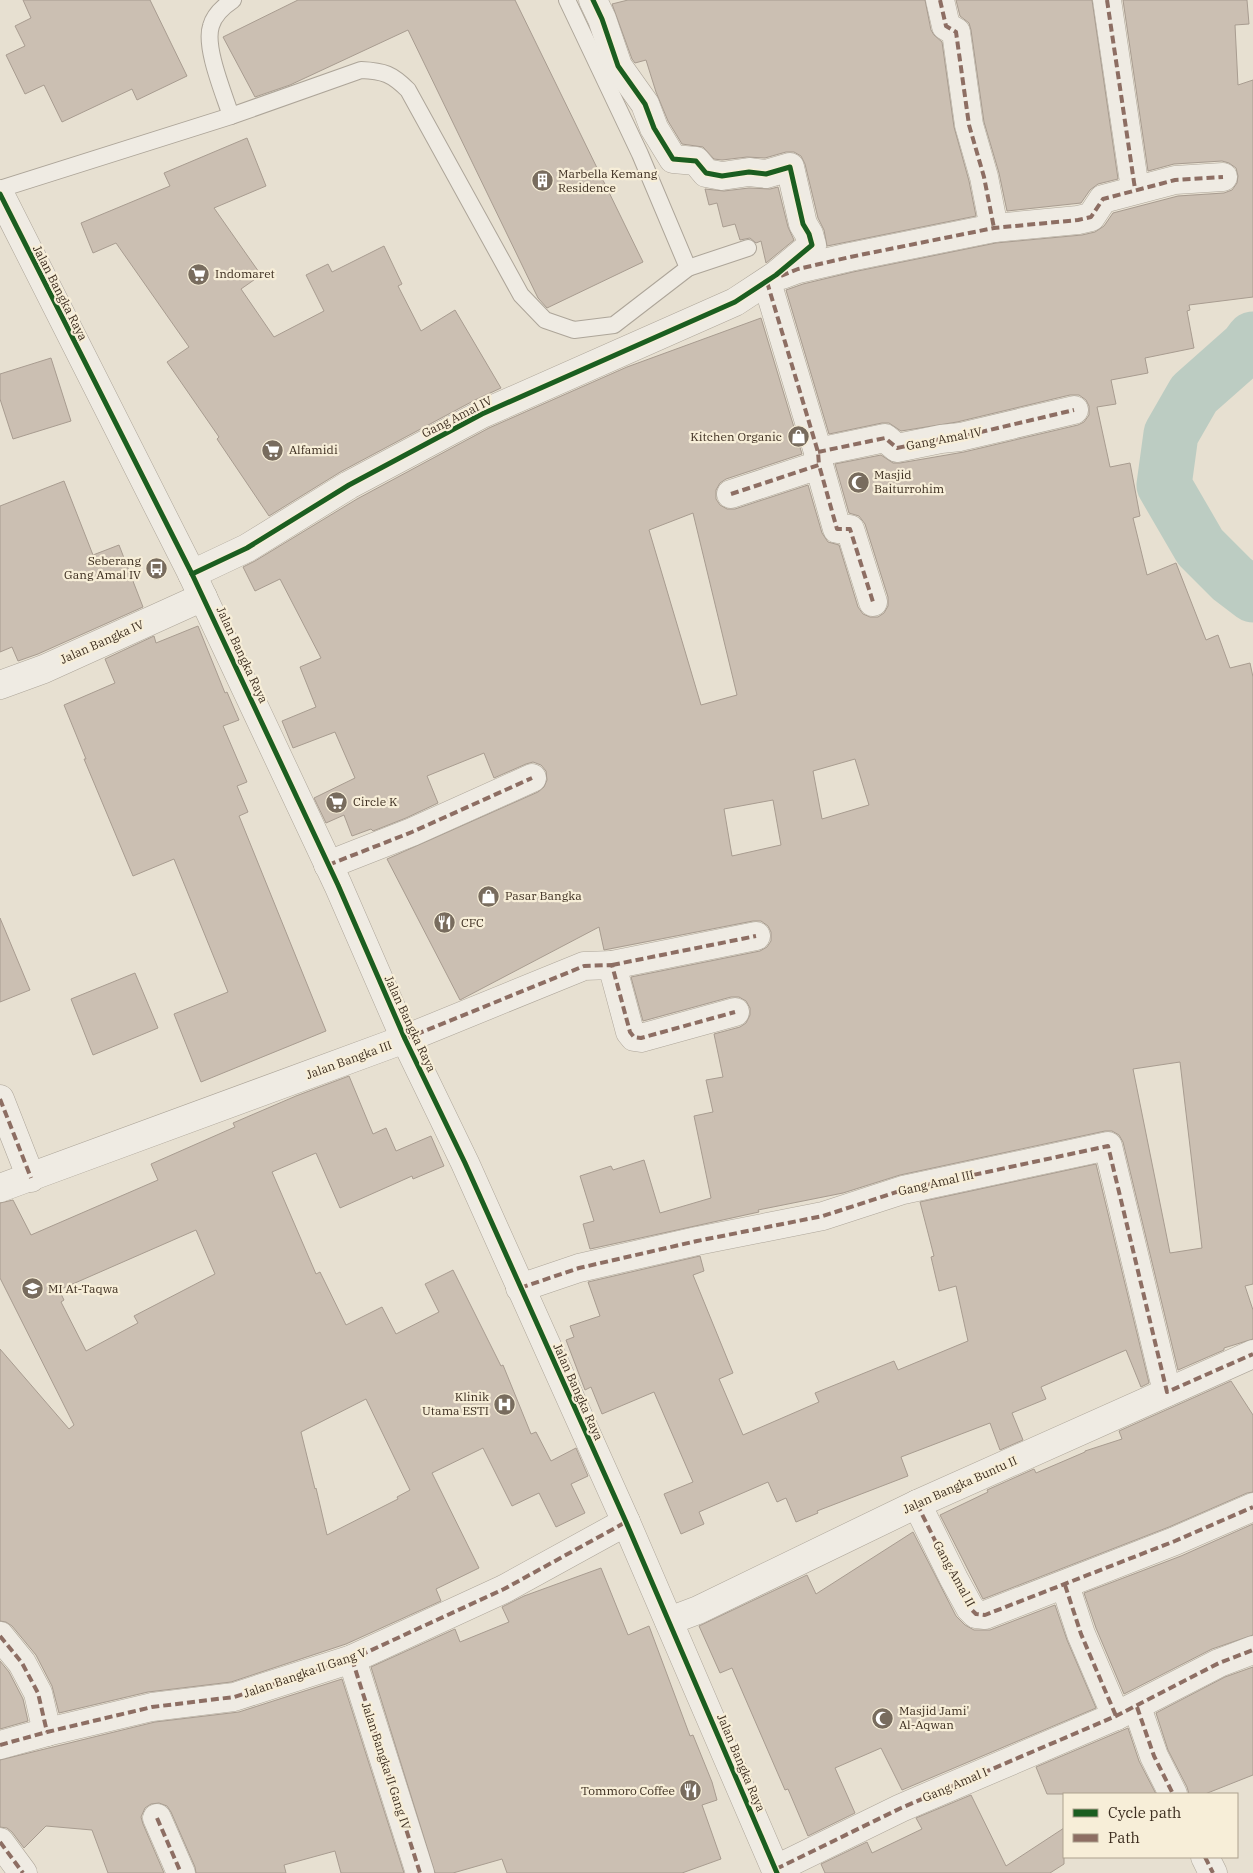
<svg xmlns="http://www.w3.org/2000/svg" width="1253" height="1873" font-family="'IBM Plex Serif',serif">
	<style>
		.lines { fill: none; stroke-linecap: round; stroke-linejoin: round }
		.river { stroke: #bcccc2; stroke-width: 55 }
		.building { fill: #cbbfb2; stroke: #a89c90; fill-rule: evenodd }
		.service-casing { stroke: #ada599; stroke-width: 18 }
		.minor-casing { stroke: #ada599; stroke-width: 29 }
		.tertiary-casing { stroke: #ada599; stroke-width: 29 }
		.service { stroke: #efebe3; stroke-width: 16 }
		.minor { stroke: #efebe3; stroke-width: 28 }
		.tertiary { stroke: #efebe3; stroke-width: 28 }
		.quiet { stroke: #8d6e63; stroke-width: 4; stroke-dasharray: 8 4; stroke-linecap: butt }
		.cycleway-casing { stroke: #f7eed8; stroke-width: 8 }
		.cycleway { stroke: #1b5e20; stroke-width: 5 }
		.labels { text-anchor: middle; stroke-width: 4.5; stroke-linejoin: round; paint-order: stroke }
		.poi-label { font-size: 12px; fill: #3d2e20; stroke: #f7eed8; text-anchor: start }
		.street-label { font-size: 12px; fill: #3d2e20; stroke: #f7eed8 }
	</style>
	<rect width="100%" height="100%" fill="#e7e0d1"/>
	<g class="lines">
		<path class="river" d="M 1253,339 L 1247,347 L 1194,394 L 1171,434 L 1164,485 L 1200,547 L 1232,579 L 1253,595"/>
	</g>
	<g class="building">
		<path d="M 23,0 L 150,0 L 187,76 L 137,100 L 132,89 L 62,122 L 44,85 L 25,94 L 6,55 L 25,46 L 15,26 L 31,18 Z"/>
		<path d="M 298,0 L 515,0 L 643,262 L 547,308 L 538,298 L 408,30 L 290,85 L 255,97 L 223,37 Z"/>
		<path d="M 628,0 L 925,0 L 931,30 L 934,35 L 942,42 L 954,127 L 969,181 L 976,216 L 827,246 L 824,230 L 818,218 L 805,164 L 801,156 L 794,152 L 786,152 L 765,158 L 747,157 L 722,160 L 714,159 L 703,147 L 682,144 L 668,121 L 656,92 L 646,60 L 635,63 L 632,59 L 612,4 Z"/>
		<path d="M 956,0 L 1092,0 L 1118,179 L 1098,184 L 1090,190 L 1081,203 L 1007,211 L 999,173 L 984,122 L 971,30 L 969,23 L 960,16 Z"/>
		<path d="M 1123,0 L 1247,0 L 1249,24 L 1235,25 L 1238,85 L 1253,80 L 1253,297 L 1189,305 L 1190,310 L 1187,311 L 1194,348 L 1145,358 L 1148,373 L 1111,380 L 1116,404 L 1097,407 L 1110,467 L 1130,463 L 1140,516 L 1133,518 L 1147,575 L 1176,563 L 1206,640 L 1218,635 L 1230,668 L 1250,663 L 1253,677 L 1253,1284 L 1245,1286 L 1253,1310 L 1253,1339 L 1224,1348 L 1224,1350 L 1178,1370 L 1123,1142 L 1119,1135 L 1112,1131 L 1105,1131 L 900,1175 L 843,1193 L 758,1210 L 759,1212 L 590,1249 L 583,1224 L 594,1221 L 580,1176 L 611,1166 L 613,1170 L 644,1160 L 660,1213 L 711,1198 L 694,1116 L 713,1112 L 706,1080 L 723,1077 L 714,1034 L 740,1027 L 746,1023 L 750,1015 L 750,1008 L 746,1001 L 739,997 L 731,997 L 643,1021 L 631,977 L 760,951 L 767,947 L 771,941 L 771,932 L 768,926 L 761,921 L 753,921 L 604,950 L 599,927 L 460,1000 L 387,859 L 538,792 L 544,787 L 547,780 L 546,771 L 541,765 L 533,762 L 526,764 L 494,778 L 484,753 L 427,776 L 438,803 L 406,818 L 373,831 L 371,829 L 352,836 L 344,815 L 326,823 L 314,798 L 355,778 L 335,732 L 293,748 L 282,721 L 316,707 L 300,667 L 321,658 L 280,579 L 255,591 L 243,567 L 255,561 L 357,499 L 489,428 L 627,367 L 761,318 L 802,454 L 726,479 L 720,483 L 716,490 L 716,499 L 720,505 L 727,509 L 735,509 L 808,485 L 822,533 L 828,542 L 839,545 L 858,607 L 863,614 L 870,617 L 878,617 L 884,613 L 888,606 L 888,597 L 865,524 L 859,516 L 849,513 L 835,464 L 881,455 L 893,463 L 900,463 L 964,452 L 1078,425 L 1084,422 L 1089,415 L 1089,406 L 1086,400 L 1079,395 L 1070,395 L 957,422 L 901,431 L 889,423 L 882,423 L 829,434 L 786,290 L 803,284 L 853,272 L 996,243 L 1082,235 L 1095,232 L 1104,226 L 1113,213 L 1178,196 L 1224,193 L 1232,190 L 1237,183 L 1238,176 L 1236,168 L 1229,163 L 1222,161 L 1174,164 L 1148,171 ZM 693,513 L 737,695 L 701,705 L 649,530 ZM 855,759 L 869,805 L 822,819 L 813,771 ZM 773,800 L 781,845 L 732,856 L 724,809 ZM 1180,1062 L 1202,1248 L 1170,1253 L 1133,1069 Z"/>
		<path d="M 247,138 L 266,186 L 214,208 L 261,275 L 241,289 L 274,337 L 324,311 L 306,275 L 328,264 L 332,272 L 384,246 L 402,284 L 398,286 L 421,331 L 455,310 L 501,388 L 475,400 L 342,471 L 269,516 L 217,439 L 219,437 L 167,362 L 189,347 L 116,243 L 93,253 L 81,223 L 170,186 L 164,173 Z"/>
		<path d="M 778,187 L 788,227 L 794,240 L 766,263 L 761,241 L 756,243 L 750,238 L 740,240 L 735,224 L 723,227 L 717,203 L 709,205 L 705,189 L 724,191 L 749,188 L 770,189 Z"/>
		<path d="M 51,358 L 71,421 L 13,439 L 0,399 L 0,374 Z"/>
		<path d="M 64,481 L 93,555 L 119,545 L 143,607 L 38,654 L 18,661 L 12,647 L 0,652 L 0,506 Z"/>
		<path d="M 198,626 L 225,693 L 227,692 L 239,720 L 223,726 L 247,782 L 237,786 L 248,812 L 239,816 L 326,1031 L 201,1082 L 174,1014 L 228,992 L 174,859 L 133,876 L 84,759 L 86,759 L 64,705 L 115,683 L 105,659 L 154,636 L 156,643 Z"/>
		<path d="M 0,918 L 30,990 L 0,1002 Z"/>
		<path d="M 135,973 L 158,1028 L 93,1055 L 71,999 Z"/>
		<path d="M 349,1076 L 373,1134 L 386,1128 L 396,1151 L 431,1136 L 444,1166 L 413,1179 L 412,1176 L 340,1208 L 316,1153 L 272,1172 L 316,1274 L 320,1272 L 346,1325 L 382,1307 L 396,1334 L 439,1312 L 425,1284 L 453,1270 L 501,1366 L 503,1365 L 531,1434 L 536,1432 L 551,1461 L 576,1448 L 588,1476 L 571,1484 L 585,1513 L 556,1527 L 539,1493 L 512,1506 L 483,1448 L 432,1473 L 479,1568 L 436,1589 L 441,1601 L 346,1644 L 231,1682 L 148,1692 L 59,1713 L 52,1686 L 36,1655 L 12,1626 L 6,1622 L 0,1621 L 0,1349 L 69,1429 L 74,1425 L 0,1278 L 0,1203 L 13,1200 L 31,1235 L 158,1180 L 151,1164 L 235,1127 L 233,1123 L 296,1096 ZM 196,1230 L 215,1274 L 134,1316 L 138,1323 L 86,1351 L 61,1302 L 64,1300 L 59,1290 ZM 366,1399 L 410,1490 L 397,1497 L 398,1499 L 327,1535 L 316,1488 L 315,1489 L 301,1432 Z"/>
		<path d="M 1096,1164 L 1149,1383 L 1141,1387 L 1126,1350 L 1041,1387 L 1046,1399 L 1012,1413 L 1023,1440 L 1000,1450 L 990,1423 L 901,1457 L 908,1476 L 817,1511 L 818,1513 L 796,1522 L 786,1498 L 777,1502 L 768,1482 L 699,1512 L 704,1524 L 681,1534 L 664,1494 L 693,1482 L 654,1392 L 602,1414 L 591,1387 L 585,1390 L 566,1340 L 574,1337 L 570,1326 L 600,1316 L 588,1282 L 700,1256 L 704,1271 L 693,1275 L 733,1373 L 719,1379 L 743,1435 L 819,1402 L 815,1393 L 894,1361 L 898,1370 L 968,1341 L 956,1286 L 939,1291 L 931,1257 L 934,1256 L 920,1202 Z"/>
		<path d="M 1231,1381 L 1253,1415 L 1253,1492 L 1247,1493 L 1169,1527 L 983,1599 L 940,1515 L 988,1492 L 987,1490 L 1034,1469 L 1036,1473 L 1085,1452 L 1085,1451 L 1122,1439 L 1119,1431 Z"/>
		<path d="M 1253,1524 L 1253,1635 L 1212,1649 L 1124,1694 L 1096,1628 L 1084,1593 L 1181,1556 Z"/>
		<path d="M 913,1532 L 956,1616 L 965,1625 L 974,1630 L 990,1630 L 1055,1605 L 1067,1640 L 1096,1708 L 902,1790 L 881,1748 L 835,1768 L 855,1813 L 808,1836 L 788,1789 L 785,1790 L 732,1668 L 720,1673 L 699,1626 L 807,1575 L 816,1594 Z"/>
		<path d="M 601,1568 L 628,1635 L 649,1626 L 690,1736 L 693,1735 L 712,1782 L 717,1800 L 702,1805 L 721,1859 L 682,1873 L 507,1873 L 502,1859 L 453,1873 L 435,1873 L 371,1667 L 455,1629 L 460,1642 L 509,1622 L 502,1607 L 524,1596 Z"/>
		<path d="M 0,1661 L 9,1672 L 23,1699 L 28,1721 L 0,1729 Z"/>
		<path d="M 1253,1667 L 1253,1775 L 1205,1794 L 1189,1794 L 1187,1787 L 1168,1750 L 1156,1713 L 1225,1677 Z"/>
		<path d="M 342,1679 L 404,1873 L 341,1873 L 335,1851 L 284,1865 L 286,1873 L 196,1873 L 195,1867 L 171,1812 L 167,1806 L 159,1803 L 151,1804 L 145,1808 L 141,1817 L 143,1824 L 164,1873 L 108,1873 L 92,1830 L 46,1826 L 24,1848 L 12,1832 L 7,1828 L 0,1827 L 0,1760 L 155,1722 L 239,1712 Z"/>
		<path d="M 1128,1728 L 1139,1761 L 1156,1794 L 1047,1794 L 1036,1767 Z"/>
		<path d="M 971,1795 L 1006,1866 L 1064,1828 L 1064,1864 L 1050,1873 L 825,1873 L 821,1864 L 867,1842 L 872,1853 L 922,1829 L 916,1818 Z"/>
	</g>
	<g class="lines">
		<defs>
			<g id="service">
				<path d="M 231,116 C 224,94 204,47 211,26 C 214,15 224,6 233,0"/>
				<path d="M 0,189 L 231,116 L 361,70 C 384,71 392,74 408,90 L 521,295 L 545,320 L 574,330 L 614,325 L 688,268 L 640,154 L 567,0"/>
				<path d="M 688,268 L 748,248"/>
			</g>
			<g id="minor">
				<path d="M 940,0 L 946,26 L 956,32 L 969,125 L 984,177 L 994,228"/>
				<path d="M 1107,0 L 1135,189"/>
				<path d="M 782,275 L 798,269 L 850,257 L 994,228 L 1078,220 L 1091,217 L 1103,199 L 1175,180 L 1223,177"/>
				<path d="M 767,282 L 818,452 L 819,465"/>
				<path d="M 818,452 L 885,438 L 897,448 L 941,439 L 960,437 L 1074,410"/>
				<path d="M 731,494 L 819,465 L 837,529 L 850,529 L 873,602"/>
				<path d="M 192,574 L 247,548 L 349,485 L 482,414 L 735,302 L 776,275 L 812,245 L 809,234 L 803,224 L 790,167 L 766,174 L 749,172 L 722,176 L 706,173 L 696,161 L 673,159 L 654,128 L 645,104 L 618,66 L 602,19 L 593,0"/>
				<path d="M 0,685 L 44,669 L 203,597"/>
				<path d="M 328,865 L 412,832 L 532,778"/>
				<path d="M 612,965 L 756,936"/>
				<path d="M 0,1099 L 31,1178"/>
				<path d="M 0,1188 L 405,1039 L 584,966 L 612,965 L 630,1032 L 634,1037 L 641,1038 L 735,1012"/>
				<path d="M 520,1288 L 579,1268 L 697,1241 L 823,1216 L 903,1190 L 1108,1146 L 1167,1392"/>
				<path d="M 917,1504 L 954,1579 L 970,1608 L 976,1614 L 985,1615 L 1175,1541 L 1253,1507"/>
				<path d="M 1065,1585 L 1081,1634 L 1116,1716"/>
				<path d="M 669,1621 L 698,1610 L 917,1504 L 1253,1354"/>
				<path d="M 0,1636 L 22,1663 L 38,1693 L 47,1732"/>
				<path d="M 352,1659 L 420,1873"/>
				<path d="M 1137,1707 L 1154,1756 L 1173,1794"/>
				<path d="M 0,1745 L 47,1732 L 152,1707 L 234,1697 L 352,1659 L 504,1589 L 626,1522"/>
				<path d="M 157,1818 L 181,1873"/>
				<path d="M 0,1842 L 23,1873"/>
				<path d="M 1205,1857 L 1213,1873"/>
				<path d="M 776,1869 L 901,1808 L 1116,1716 L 1219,1663 L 1253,1650"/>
			</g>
			<path id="tertiary" d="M 0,194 L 192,574 L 338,885 L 405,1039 L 465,1163 L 626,1522 L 777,1873"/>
		</defs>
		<use href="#service" class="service-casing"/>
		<use href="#minor" class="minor-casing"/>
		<use href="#tertiary" class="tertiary-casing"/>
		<use href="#service" class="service"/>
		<use href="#minor" class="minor"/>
		<use href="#tertiary" class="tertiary"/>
		<g class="quiet">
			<path d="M 940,0 L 946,26 L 956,32 L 969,125 L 984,177 L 994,228"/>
			<path d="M 1107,0 L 1135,189"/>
			<path d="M 781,276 L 798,269 L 850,257 L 994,228 L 1078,220 L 1091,217 L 1103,199 L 1175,180 L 1223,177"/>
			<path d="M 767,282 L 818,452 L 819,465"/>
			<path d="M 818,452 L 885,438 L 897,448 L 941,439 L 960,437 L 1074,410"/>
			<path d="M 731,494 L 819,465 L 837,529 L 850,529 L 873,602"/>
			<path d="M 328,865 L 412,832 L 532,778"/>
			<path d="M 612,965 L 756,936"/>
			<path d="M 405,1039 L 584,966 L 612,965 L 630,1032 L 634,1037 L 641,1038 L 735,1012"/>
			<path d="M 0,1099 L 31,1178"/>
			<path d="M 520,1288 L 579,1268 L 697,1241 L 823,1216 L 903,1190 L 1108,1146 L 1167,1392 L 1253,1354"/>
			<path d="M 917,1504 L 954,1579 L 970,1608 L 976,1614 L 985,1615 L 1175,1541 L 1253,1507"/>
			<path d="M 1065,1585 L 1081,1634 L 1116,1716"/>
			<path d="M 0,1636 L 22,1663 L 38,1693 L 47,1732"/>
			<path d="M 352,1659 L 420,1873"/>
			<path d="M 1137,1707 L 1154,1756 L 1173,1794"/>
			<path d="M 0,1745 L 47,1732 L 152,1707 L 234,1697 L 352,1659 L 504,1589 L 626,1522"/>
			<path d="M 157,1818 L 181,1873"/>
			<path d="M 0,1842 L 23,1873"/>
			<path d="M 1205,1857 L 1213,1873"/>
			<path d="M 776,1869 L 901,1808 L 1116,1716 L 1219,1663 L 1253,1650"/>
		</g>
		<defs>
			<g id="cycleway">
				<path d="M 0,194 L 192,574 L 338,885 L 405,1039 L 465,1163 L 626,1522 L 777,1873"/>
				<path d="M 192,574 L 247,548 L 349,485 L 482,414 L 735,302 L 776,275 L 812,245 L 809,234 L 803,224 L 790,167 L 766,174 L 749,172 L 722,176 L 706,173 L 696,161 L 673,159 L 654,128 L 645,104 L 618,66 L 602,19 L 593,0"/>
			</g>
		</defs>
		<use href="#cycleway" class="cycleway-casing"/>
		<use href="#cycleway" class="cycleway"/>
	</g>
	<defs>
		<symbol id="building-disc" viewBox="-11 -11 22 22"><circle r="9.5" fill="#786c5e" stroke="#f7eed8"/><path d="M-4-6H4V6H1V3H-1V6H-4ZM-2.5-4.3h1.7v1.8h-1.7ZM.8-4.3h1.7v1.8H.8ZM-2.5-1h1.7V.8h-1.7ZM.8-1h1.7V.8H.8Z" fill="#fff"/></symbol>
		<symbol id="supermarket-disc" viewBox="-11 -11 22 22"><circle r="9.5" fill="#786c5e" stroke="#f7eed8"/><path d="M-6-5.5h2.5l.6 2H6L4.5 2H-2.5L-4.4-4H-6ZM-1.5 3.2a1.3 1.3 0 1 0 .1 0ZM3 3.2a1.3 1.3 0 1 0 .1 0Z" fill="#fff"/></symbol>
		<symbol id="shop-disc" viewBox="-11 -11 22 22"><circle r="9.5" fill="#786c5e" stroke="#f7eed8"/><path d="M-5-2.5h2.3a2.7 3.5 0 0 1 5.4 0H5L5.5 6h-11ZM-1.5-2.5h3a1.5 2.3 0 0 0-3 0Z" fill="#fff"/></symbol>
		<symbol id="mosque-disc" viewBox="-11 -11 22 22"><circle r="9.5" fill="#786c5e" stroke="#f7eed8"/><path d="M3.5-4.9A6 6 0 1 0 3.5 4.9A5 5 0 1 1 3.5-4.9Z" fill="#fff"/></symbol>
		<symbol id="bus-disc" viewBox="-11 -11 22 22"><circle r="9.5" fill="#786c5e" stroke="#f7eed8"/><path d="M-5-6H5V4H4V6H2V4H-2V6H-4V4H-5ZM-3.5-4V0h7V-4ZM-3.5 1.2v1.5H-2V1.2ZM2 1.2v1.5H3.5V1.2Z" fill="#fff"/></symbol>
		<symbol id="restaurant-disc" viewBox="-11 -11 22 22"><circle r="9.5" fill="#786c5e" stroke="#f7eed8"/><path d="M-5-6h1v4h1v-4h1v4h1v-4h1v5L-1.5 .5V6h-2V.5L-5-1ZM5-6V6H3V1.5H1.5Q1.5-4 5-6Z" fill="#fff"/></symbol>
		<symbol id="school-disc" viewBox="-11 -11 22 22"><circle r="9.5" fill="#786c5e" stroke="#f7eed8"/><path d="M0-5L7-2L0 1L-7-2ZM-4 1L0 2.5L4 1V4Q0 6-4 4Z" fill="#fff"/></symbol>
		<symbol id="hospital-disc" viewBox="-11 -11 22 22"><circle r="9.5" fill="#786c5e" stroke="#f7eed8"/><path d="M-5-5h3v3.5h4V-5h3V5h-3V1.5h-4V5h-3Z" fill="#fff"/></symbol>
	</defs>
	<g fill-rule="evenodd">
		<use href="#building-disc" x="530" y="168" width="25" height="25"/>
		<use href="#supermarket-disc" x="186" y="262" width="25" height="25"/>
		<use href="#shop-disc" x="786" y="424" width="25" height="25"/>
		<use href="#supermarket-disc" x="260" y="438" width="25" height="25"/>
		<use href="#mosque-disc" x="846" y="470" width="25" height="25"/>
		<use href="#bus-disc" x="144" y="556" width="25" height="25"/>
		<use href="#supermarket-disc" x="324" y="790" width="25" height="25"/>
		<use href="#shop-disc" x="476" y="884" width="25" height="25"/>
		<use href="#restaurant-disc" x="432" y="910" width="25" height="25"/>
		<use href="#school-disc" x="20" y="1276" width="25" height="25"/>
		<use href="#hospital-disc" x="492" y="1392" width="25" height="25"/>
		<use href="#mosque-disc" x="870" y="1706" width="25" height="25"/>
		<use href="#restaurant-disc" x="678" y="1778" width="25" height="25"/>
	</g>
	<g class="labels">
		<g class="poi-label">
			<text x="558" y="178">Marbella Kemang<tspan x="558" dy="14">Residence</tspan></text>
			<text x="215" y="278">Indomaret</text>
			<text x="782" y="441" text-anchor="end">Kitchen Organic</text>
			<text x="289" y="454">Alfamidi</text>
			<text x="874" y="479">Masjid<tspan x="874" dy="14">Baiturrohim</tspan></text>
			<text x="141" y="565" text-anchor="end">Seberang<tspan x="141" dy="14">Gang Amal IV</tspan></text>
			<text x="353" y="806">Circle K</text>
			<text x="505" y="900">Pasar Bangka</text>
			<text x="461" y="927">CFC</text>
			<text x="48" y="1293">MI At-Taqwa</text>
			<text x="489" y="1401" text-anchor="end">Klinik<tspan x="489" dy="14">Utama ESTI</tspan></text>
			<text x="899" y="1715">Masjid Jami'<tspan x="899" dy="14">Al-Aqwan</tspan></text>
			<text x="675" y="1795" text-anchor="end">Tommoro Coffee</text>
		</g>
		<g class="street-label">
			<text transform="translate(60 293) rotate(63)" y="4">Jalan Bangka Raya</text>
			<text transform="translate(457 417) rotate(-27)" y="4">Gang Amal IV</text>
			<text transform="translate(944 439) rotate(-11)" y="4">Gang Amal IV</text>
			<text transform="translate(102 642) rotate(-24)" y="4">Jalan Bangka IV</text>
			<text transform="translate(242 655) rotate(65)" y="4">Jalan Bangka Raya</text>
			<text transform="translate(410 1024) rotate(65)" y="4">Jalan Bangka Raya</text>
			<text transform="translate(349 1060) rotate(-20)" y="4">Jalan Bangka III</text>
			<text transform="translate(936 1183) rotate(-13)" y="4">Gang Amal III</text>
			<text transform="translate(578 1392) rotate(66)" y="4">Jalan Bangka Raya</text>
			<text transform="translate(960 1485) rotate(-24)" y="4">Jalan Bangka Buntu II</text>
			<text transform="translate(954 1574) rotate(61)" y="4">Gang Amal II</text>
			<text transform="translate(305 1673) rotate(-19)" y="4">Jalan Bangka II Gang V</text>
			<text transform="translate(741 1763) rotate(67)" y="4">Jalan Bangka Raya</text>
			<text transform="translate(386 1766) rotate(72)" y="4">Jalan Bangka II Gang IV</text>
			<text transform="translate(955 1785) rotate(-23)" y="4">Gang Amal I</text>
		</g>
	</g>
	<rect x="1063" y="1793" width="175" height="65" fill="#f7eed8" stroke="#ada18e"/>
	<rect x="1073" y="1809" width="25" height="8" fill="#1b5e20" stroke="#ada18e"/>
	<text x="1108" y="1818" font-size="15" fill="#3d2e20">Cycle path</text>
	<rect x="1073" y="1834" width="25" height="8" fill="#8d6e63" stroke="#ada18e"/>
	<text x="1108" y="1843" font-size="15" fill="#3d2e20">Path</text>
</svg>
